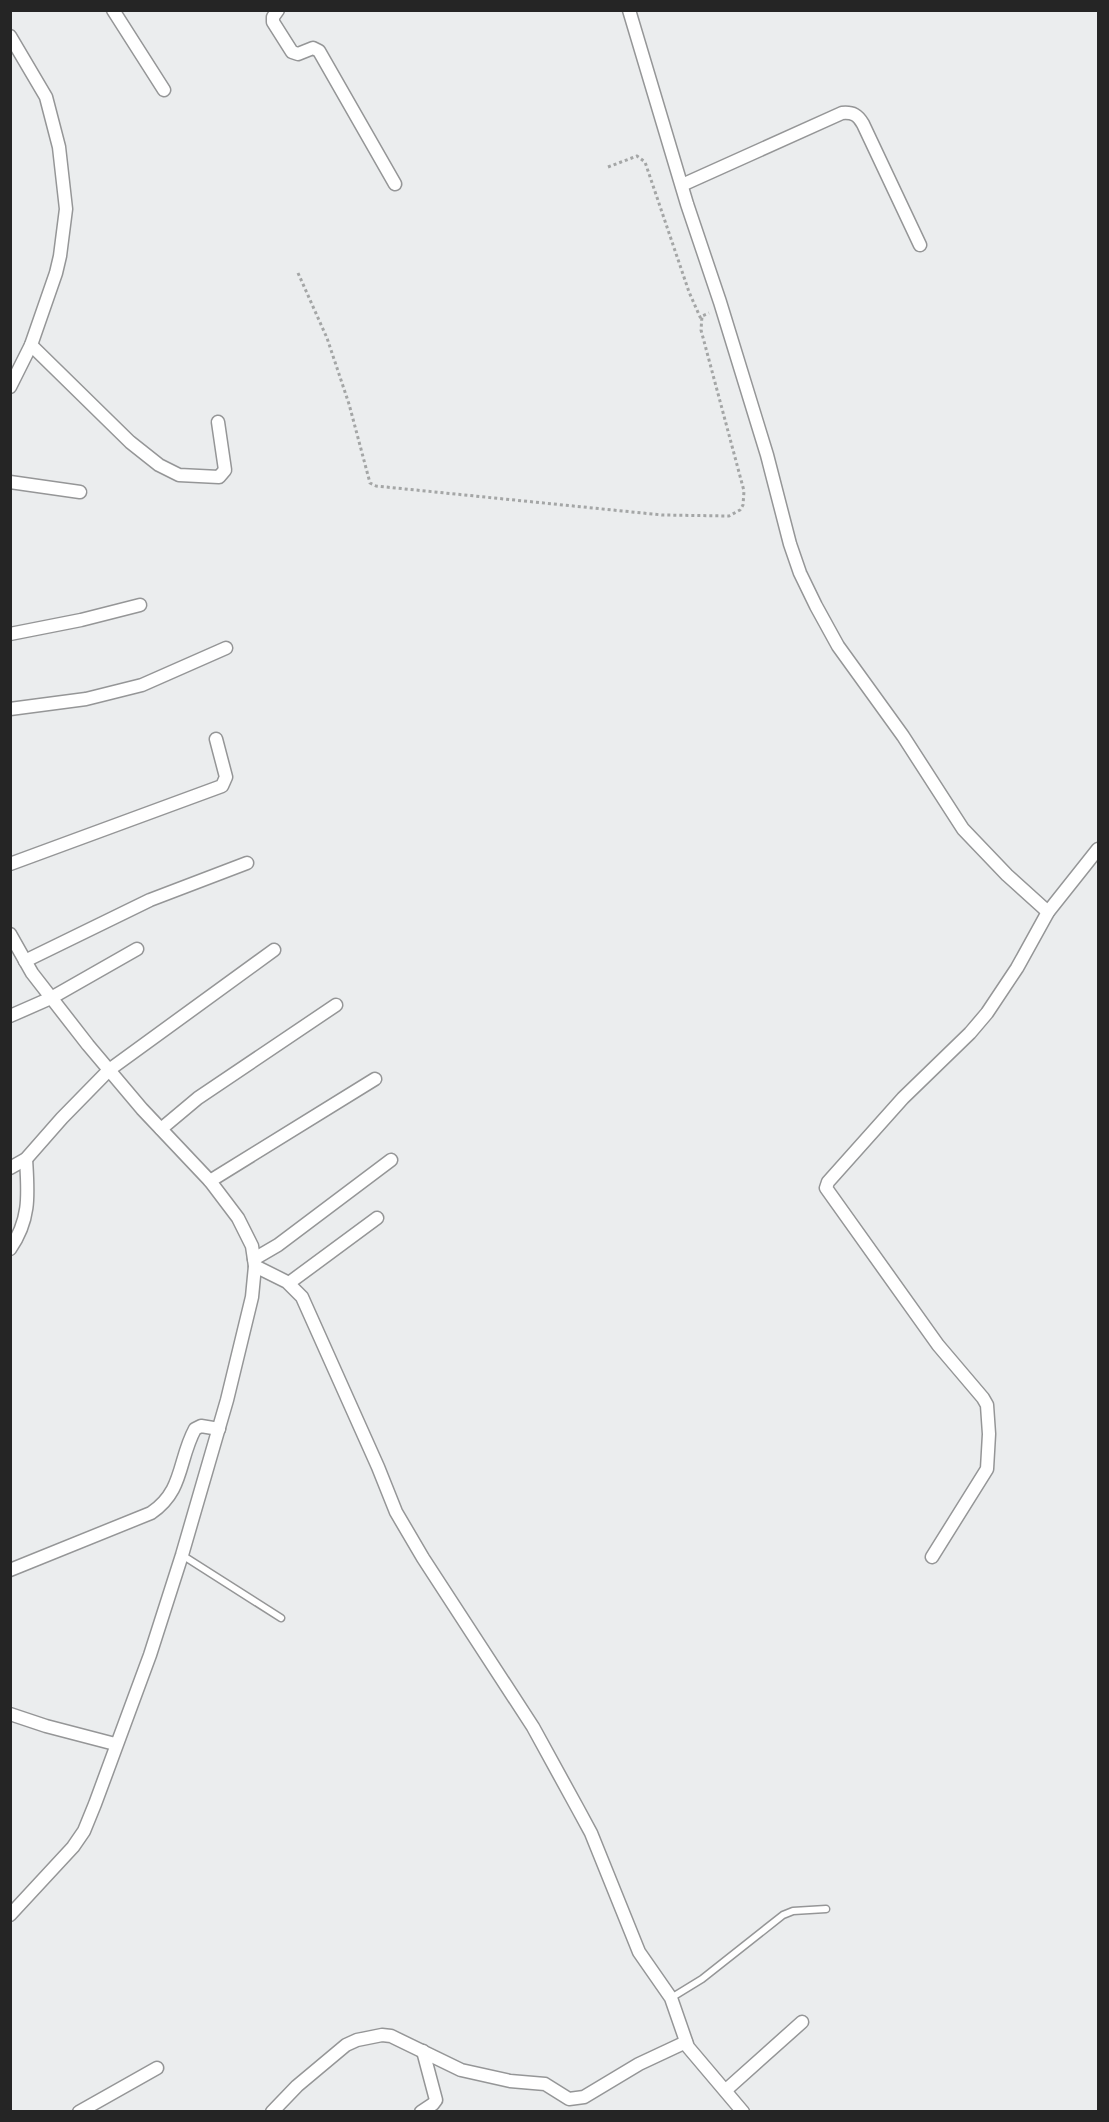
<svg xmlns="http://www.w3.org/2000/svg" width="1109" height="2122" font-family="'Crimson Pro',serif">
	<style>
		.lines { fill: none; stroke-linecap: round; stroke-linejoin: round }
		.service-casing { stroke: #959697; stroke-width: 9 }
		.minor-casing { stroke: #959697; stroke-width: 15 }
		.path { stroke: #a4a6a6; stroke-width: 3; stroke-dasharray: 3 3; stroke-linecap: butt }
		.service { stroke: #fff; stroke-width: 6 }
		.minor { stroke: #fff; stroke-width: 12 }
	</style>
	<rect width="100%" height="100%" fill="#ebedee"/>
	<g class="lines">
		<defs>
			<g id="service">
				<path d="M 182,1555 L 281,1618"/>
				<path d="M 671,1998 L 702,1979 L 783,1915 L 793,1911 L 826,1909"/>
			</g>
			<g id="minor">
				<path d="M 113,10 L 164,90"/>
				<path d="M 278,10 L 273,17 L 273,22 L 292,52 L 298,54 L 313,48 L 319,51 L 395,184"/>
				<path d="M 629,10 L 687,204 L 720,302 L 767,455 L 790,544 L 800,573 L 816,606 L 838,646 L 903,736 L 963,829 L 1007,875 L 1048,912"/>
				<path d="M 10,36 L 46,97 L 59,147 L 66,209 L 60,256 L 56,273 L 31,345 L 10,387"/>
				<path d="M 682,185 L 842,113 C 853,112 858,115 863,124 L 920,245"/>
				<path d="M 31,345 L 130,442 L 159,465 L 179,475 L 219,477 L 225,470 L 218,422"/>
				<path d="M 10,482 L 80,492"/>
				<path d="M 10,634 L 81,620 L 140,605"/>
				<path d="M 10,709 L 86,699 L 142,685 L 226,648"/>
				<path d="M 10,864 L 222,786 L 226,777 L 216,739"/>
				<path d="M 10,934 L 32,973 L 88,1045 L 142,1109 L 210,1181 L 238,1218 L 252,1246 L 255,1266 L 252,1297 L 227,1400 L 182,1555 L 150,1655 L 95,1804 L 84,1831 L 73,1847 L 10,1915"/>
				<path d="M 25,961 L 150,900 L 247,863"/>
				<path d="M 10,1016 L 51,998 L 137,949"/>
				<path d="M 161,1129 L 198,1098 L 336,1005"/>
				<path d="M 10,1168 L 26,1159 L 62,1118 L 109,1070 L 274,950"/>
				<path d="M 210,1181 L 375,1079"/>
				<path d="M 10,1249 C 31,1219 28,1193 26,1159"/>
				<path d="M 254,1259 L 278,1245 L 391,1160"/>
				<path d="M 255,1266 L 287,1282 L 302,1297 L 378,1467 L 396,1512 L 423,1558 L 533,1727 L 578,1809 L 591,1833 L 639,1952 L 671,1998 L 688,2047 L 743,2112"/>
				<path d="M 289,1283 L 377,1218"/>
				<path d="M 932,1557 L 987,1469 L 989,1434 L 987,1405 L 983,1398 L 938,1345 L 826,1188 L 828,1182 L 903,1098 L 970,1033 L 987,1013 L 1017,968 L 1048,912 L 1098,849"/>
				<path d="M 10,1570 L 151,1513 C 184,1491 178,1460 195,1429 L 201,1426 L 219,1429"/>
				<path d="M 10,1714 L 46,1726 L 115,1744"/>
				<path d="M 726,2090 L 802,2022"/>
				<path d="M 79,2112 L 157,2068"/>
				<path d="M 272,2112 L 297,2086 L 346,2045 L 357,2040 L 382,2035 L 391,2036 L 461,2070 L 510,2081 L 545,2084 L 569,2099 L 584,2097 L 639,2064 L 686,2042"/>
				<path d="M 421,2112 L 433,2104 L 436,2100 L 423,2051"/>
			</g>
		</defs>
		<use href="#service" class="service-casing"/>
		<use href="#minor" class="minor-casing"/>
		<g class="path">
			<path d="M 608,167 L 637,156 L 645,162 L 689,292 L 701,319"/>
			<path d="M 298,273 L 327,338 L 349,404 L 370,483 L 376,486 L 662,515 L 729,516 L 740,510 L 743,505 L 744,491 L 701,330 L 702,316 L 709,313"/>
		</g>
		<use href="#service" class="service"/>
		<use href="#minor" class="minor"/>
	</g>
	<rect width="1109" height="2122" fill="none" stroke="#252525" stroke-width="24"/>
</svg>
